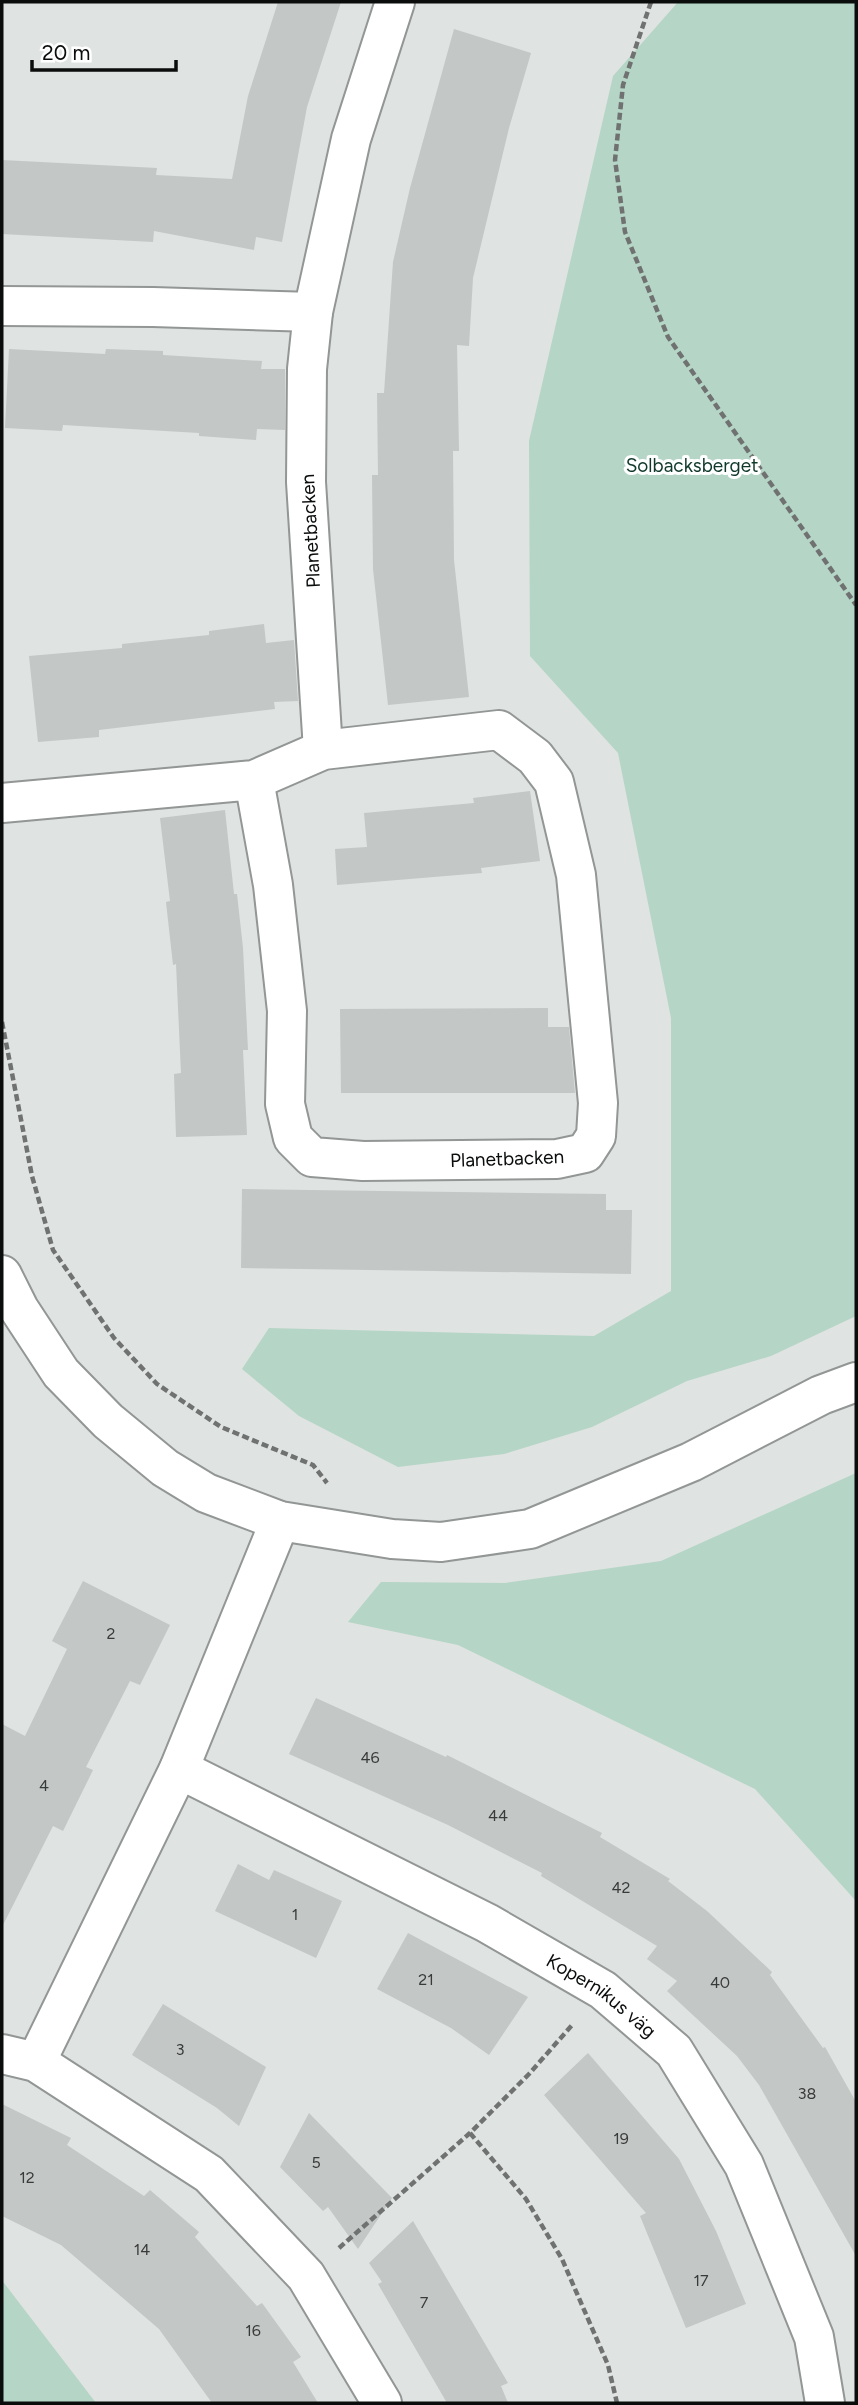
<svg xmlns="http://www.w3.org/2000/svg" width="858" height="2405" font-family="Figtree,sans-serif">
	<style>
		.green { fill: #b5d5c6 }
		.building { fill: #c3c7c5 }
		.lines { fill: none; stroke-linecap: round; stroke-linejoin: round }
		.minor-casing { stroke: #929694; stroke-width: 42 }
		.path { stroke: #707271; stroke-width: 4.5; stroke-dasharray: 7 3.5; stroke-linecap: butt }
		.minor { stroke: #fff; stroke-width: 38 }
		.labels { text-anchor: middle; stroke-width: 6; stroke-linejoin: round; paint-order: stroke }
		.number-label { font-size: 16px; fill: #393b3a }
		.park-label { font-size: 19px; fill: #11392b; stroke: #fff }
		.street-label { font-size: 19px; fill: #0b0c0c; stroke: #fff }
	</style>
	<rect width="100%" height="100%" fill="#dfe3e1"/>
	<g class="green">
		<path d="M 678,2 L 856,2 L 856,1316 L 771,1356 L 687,1381 L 592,1427 L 504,1454 L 398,1467 L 299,1416 L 242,1369 L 269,1328 L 594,1336 L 671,1291 L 671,1018 L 618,753 L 530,656 L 529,441 L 613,76 Z"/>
		<path d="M 856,1473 L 856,1901 L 755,1789 L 458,1645 L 348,1622 L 381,1582 L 505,1583 L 661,1561 Z"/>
		<path d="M 2,2282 L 4,2283 L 96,2403 L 2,2403 Z"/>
	</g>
	<g class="building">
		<path d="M 278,2 L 341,2 L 307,107 L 282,242 L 256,237 L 254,250 L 154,231 L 153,242 L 2,234 L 2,160 L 157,168 L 156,175 L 232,179 L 248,96 Z"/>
		<path d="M 454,29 L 531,53 L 509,128 L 473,278 L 469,346 L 457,345 L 459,451 L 453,451 L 454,560 L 469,697 L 388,705 L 373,569 L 372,475 L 378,475 L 377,393 L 384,393 L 393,262 L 410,188 Z"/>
		<path d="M 9,349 L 105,354 L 106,349 L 163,351 L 163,355 L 262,361 L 261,369 L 285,369 L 285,430 L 257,429 L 256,440 L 199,436 L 199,433 L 63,425 L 62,431 L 5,428 Z"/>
		<path d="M 264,624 L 266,643 L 294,640 L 298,701 L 274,702 L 275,709 L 99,730 L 99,737 L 38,742 L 29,656 L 122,648 L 122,644 L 209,635 L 209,631 Z"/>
		<path d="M 530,791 L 540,861 L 481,868 L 482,873 L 337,885 L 335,849 L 367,847 L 364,813 L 474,803 L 473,798 Z"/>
		<path d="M 225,810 L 234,894 L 237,894 L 243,948 L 248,1050 L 243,1050 L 247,1135 L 176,1137 L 174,1074 L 181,1073 L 176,964 L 173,965 L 166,902 L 170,901 L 160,818 Z"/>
		<path d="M 548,1008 L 548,1027 L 569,1027 L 575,1093 L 341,1093 L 340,1009 Z"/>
		<path d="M 242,1189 L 606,1194 L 606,1210 L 632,1210 L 631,1274 L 241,1268 Z"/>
		<path d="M 83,1581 L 170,1625 L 140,1685 L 130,1681 L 86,1767 L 93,1770 L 63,1831 L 53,1826 L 2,1927 L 2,1724 L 25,1736 L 67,1649 L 52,1641 Z"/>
		<path d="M 316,1698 L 446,1757 L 447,1755 L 602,1833 L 600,1837 L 670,1879 L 668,1881 L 707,1911 L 772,1972 L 770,1975 L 823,2048 L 825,2047 L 856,2102 L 856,2256 L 759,2085 L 737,2056 L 667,1991 L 677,1981 L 647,1959 L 657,1946 L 541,1876 L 542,1873 L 448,1825 L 289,1754 Z"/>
		<path d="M 238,1864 L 269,1880 L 274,1870 L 342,1901 L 316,1958 L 215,1911 Z"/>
		<path d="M 408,1933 L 528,1997 L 489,2055 L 451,2028 L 377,1989 Z"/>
		<path d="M 163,2004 L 266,2067 L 239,2126 L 217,2108 L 132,2055 Z"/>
		<path d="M 588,2053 L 679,2159 L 716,2231 L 746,2304 L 686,2328 L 640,2216 L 646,2213 L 544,2095 Z"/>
		<path d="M 2,2104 L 71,2138 L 67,2145 L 144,2196 L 150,2190 L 199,2232 L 195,2237 L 257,2306 L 262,2303 L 301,2357 L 293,2362 L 318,2403 L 212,2403 L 159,2329 L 61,2245 L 2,2216 Z"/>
		<path d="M 309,2113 L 392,2198 L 358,2249 L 328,2207 L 323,2211 L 280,2167 Z"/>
		<path d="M 413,2221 L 508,2383 L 501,2386 L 508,2403 L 447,2403 L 378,2284 L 382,2282 L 369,2263 Z"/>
	</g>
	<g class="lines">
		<defs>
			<g id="minor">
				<path d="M 2,306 L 153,307 L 313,312"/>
				<path d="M 323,750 L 306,482 L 307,369 L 313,312 L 351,139 L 395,2"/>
				<path d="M 2,803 L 254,780 L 323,750 L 499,730 L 535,757 L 554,782 L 576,875 L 598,1103 L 596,1136 L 585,1153 L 557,1159 L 363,1161 L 312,1157 L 293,1138 L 285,1104 L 287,1011 L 273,885 L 254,780"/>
				<path d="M 2,1275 L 19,1309 L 61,1373 L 108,1421 L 165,1468 L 206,1493 L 280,1521 L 392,1539 L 441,1542 L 530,1529 L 691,1462 L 821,1395 L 856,1382"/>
				<path id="s1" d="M 179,1769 L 487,1923 L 603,1990 L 674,2051 L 744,2165 L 814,2337 L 825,2403"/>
				<path d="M 2,2054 L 36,2062 L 209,2174 L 306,2276 L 382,2403"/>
				<path d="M 36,2062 L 179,1769 L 280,1521"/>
			</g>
		</defs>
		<use href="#minor" class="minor-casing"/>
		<g class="path">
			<path d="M 651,2 L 623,85 L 615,160 L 625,232 L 668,337 L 856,605"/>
			<path d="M 2,1022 L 32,1176 L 53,1250 L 114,1338 L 157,1384 L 221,1427 L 313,1465 L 327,1483"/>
			<path d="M 470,2133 L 526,2199 L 562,2259 L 608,2365 L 617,2403"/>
			<path d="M 339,2248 L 470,2133 L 529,2074 L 573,2024"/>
		</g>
		<use href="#minor" class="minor"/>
	</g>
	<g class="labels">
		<g class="number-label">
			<text x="111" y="1639">2</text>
			<text x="370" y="1763">46</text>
			<text x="44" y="1791">4</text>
			<text x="498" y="1821">44</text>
			<text x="621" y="1893">42</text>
			<text x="295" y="1920">1</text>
			<text x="426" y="1985">21</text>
			<text x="720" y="1988">40</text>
			<text x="180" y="2055">3</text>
			<text x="807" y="2099">38</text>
			<text x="621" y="2144">19</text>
			<text x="316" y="2168">5</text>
			<text x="27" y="2183">12</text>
			<text x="142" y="2255">14</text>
			<text x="701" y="2286">17</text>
			<text x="424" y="2308">7</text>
			<text x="253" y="2336">16</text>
		</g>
		<g class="park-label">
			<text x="692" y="472">Solbacksberget</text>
		</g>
		<g class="street-label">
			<text transform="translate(310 531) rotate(-93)" y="7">Planetbacken</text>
			<text transform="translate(507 1158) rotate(-2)" y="7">Planetbacken</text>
			<text dy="7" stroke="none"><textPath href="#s1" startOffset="480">Kopernikus väg</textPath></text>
		</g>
	</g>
	<rect width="858" height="2405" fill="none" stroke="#0b0c0c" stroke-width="7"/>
	<path d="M32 60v10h144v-10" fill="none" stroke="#0b0c0c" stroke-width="3.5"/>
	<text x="42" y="60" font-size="21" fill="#0b0c0c" stroke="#ffffff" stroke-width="5" paint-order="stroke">20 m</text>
</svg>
